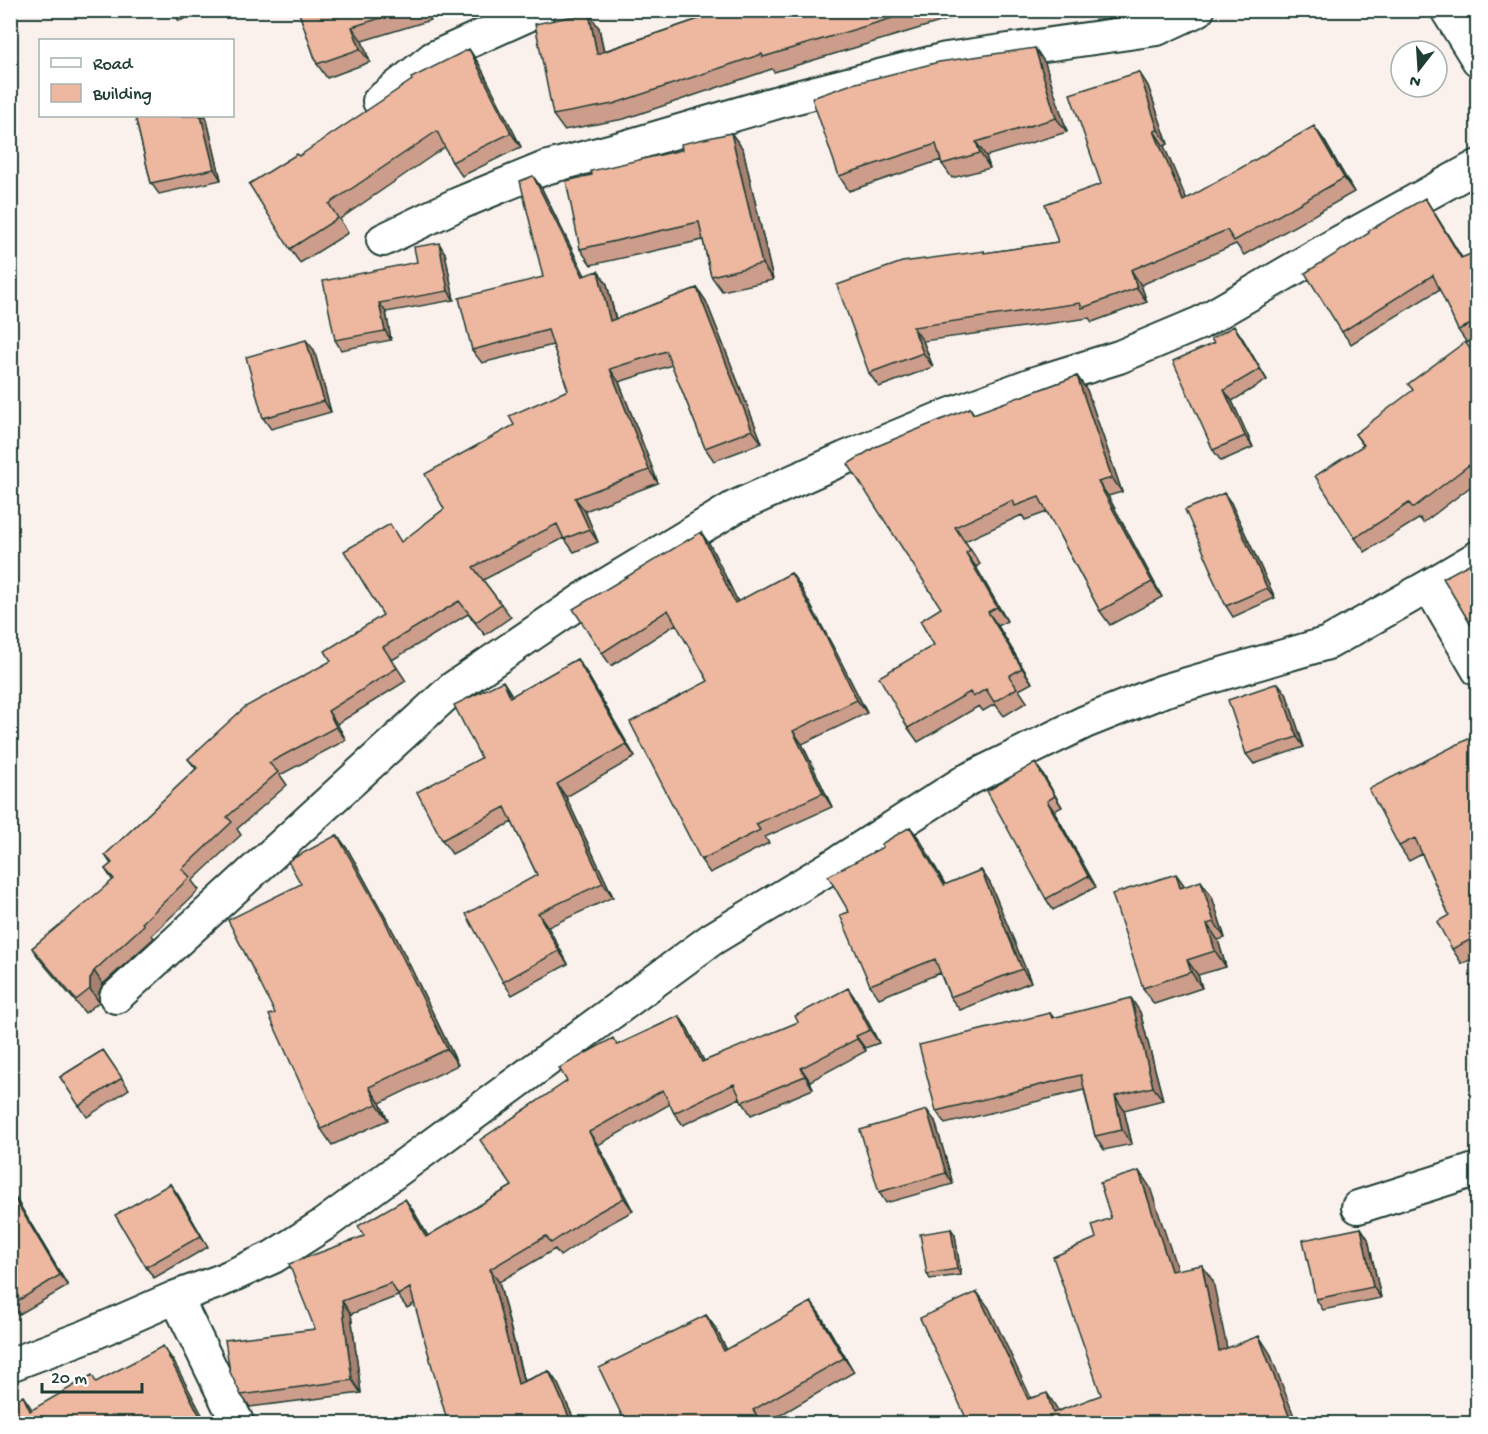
<svg xmlns="http://www.w3.org/2000/svg" width="1488" height="1434" font-family="'Gochi Hand',sans-serif">
<rect width="100%" height="100%" fill="#fbf1ec"/>
<filter id="ink" filterUnits="userSpaceOnUse"><feTurbulence type="fractalNoise" baseFrequency=".0167" numOctaves="2"/><feDisplacementMap in="SourceGraphic" scale="12" xChannelSelector="R" yChannelSelector="G"/><feConvolveMatrix kernelMatrix="1 2 1 2 8 2 1 2 1" color-interpolation-filters="sRGB"/></filter>
<g filter="url(#ink)">
<g fill="none" stroke-linecap="round" stroke-linejoin="round">
<defs>
<path id="minor" d="M1447,10l31,50
M379,101l54,-43 106,-48
M383,240l77,-37 85,-35 76,-20 164,-48 161,-41 211,-30 41,-19
M1429,586l49,84
M116,997l337,-309 141,-96 141,-85 110,-49 96,-40 91,-34 87,-27 81,-34 138,-80 140,-77
M1358,1207l120,-38
M176,1297l62,127
M10,1365l77,-29 89,-39 44,-16 53,-24 50,-32 389,-286 127,-77 128,-82 118,-58 78,-31 165,-48 101,-57 49,-29"/>
</defs>
<use href="#minor" stroke="#1f3d34" stroke-width="36"/>
<use href="#minor" stroke="#fff" stroke-width="32"/>
</g>
<path fill="#cc9d8a" stroke="#1f3d34" stroke-width="1.5" d="M172,10h35l-28,11z
M298,10h145l-13,5 1,5 -69,21 8,21 -43,16 -10,-14z
M725,10h255l-206,62 -2,-3 -148,50 -60,11 -11,-15 46,-87 5,23z
M1035,48l10,15 22,69 -81,24 4,12 -38,10 -10,-14 -1,-4 -92,31 -10,-15z
M479,64l42,83 -59,29 -10,-14 -7,-15 -105,72 8,14 -48,30 -10,-14 9,-93z
M1139,72l9,14 20,58 -4,2 22,53 138,-59 30,52 -110,63 -8,-11 -95,41 6,17 -55,20 -3,-4 -166,23 10,26 -54,20 -10,-14 115,-122 1,2 73,-11 43,-58z
M133,116h73l15,64 -62,14 -8,-11 -15,-63z
M731,133l12,16 30,131 -51,11 -11,-15 -8,-36 -112,25 -11,-16 12,-74 90,-25z
M542,189l43,87 13,-5 9,13 9,35 81,-31 9,13 56,142 -48,18 -9,-13 -33,-83 -53,17 39,101 -73,28 13,31 -24,10 -10,-14 -81,42 28,37 -26,18 -17,-21 -76,46 14,21 -69,43 9,16 -66,35 7,10 -50,44 4,6 -49,46 7,9 -47,45 2,3 -51,46 -4,8v10l-14,11 -44,-52 -9,-13 81,-67 -8,-12 6,-5 -6,-9 91,-86 -8,-10 143,-98 52,-46 19,-73 42,-33 70,-84 54,-35 -15,-45 -71,18 -10,-13 71,-73z
M1433,211l29,47 16,-7v87l-11,5 -9,-13 -18,-41 -89,55 -9,-12z
M445,253l9,47 -68,12 5,28 -50,10 -6,-10 82,-78z
M1241,336l26,44 -35,21 21,46 -32,14 -8,-11 1,-107z
M314,350l17,62 -60,17 -8,-11z
M1478,359v122l-55,42 -3,-5 -55,34 -10,-14 8,-93 -8,-11z
M1077,376l10,14 35,102 -14,4 54,101 -52,28 -10,-14 -53,-99 -22,8 -3,-5 -57,26 15,23 -4,3 31,54 -9,5 34,57 -13,7 8,12 -23,14 -9,-12 -12,7 -4,-5 -61,36 -10,-14 26,-83 7,-37 29,-200 4,6z
M1231,503l44,95 -42,19 -7,-11 -14,-35z
M710,545l28,57 53,-29 9,13 37,68 30,59 -65,31 30,63 -67,30 4,6 -59,30 -9,-13 7,-179 -32,-57 -65,42 -9,-13z
M577,659l9,13 49,85 -69,40 47,100 -65,30 20,37 -56,31 -9,-13 34,-107 -25,-53 -60,32 -10,-14 39,-82 31,-62z
M1286,693l18,54 -50,17 -8,-10z
M1478,734v222l-16,8 -10,-15 -3,-34 -27,-61 -13,7 -10,-15z
M1035,763l27,44 -8,4 42,76 -43,23 -7,-11z
M910,827l10,13 25,45 36,-15 9,13 41,99 -71,28 -10,-13 -10,-24 -61,25 -9,-13 -21,-73 34,-65z
M337,835l11,15 47,85 63,130 -78,38 8,17 -56,25 -11,-16 -46,-116 26,-129z
M1212,897l13,41 -7,2 8,27 -28,8 4,13 -48,16 -11,-16z
M857,1001l22,42 -14,5 1,3 -56,30 3,8 -62,26 -11,-17 -57,27 -9,-12 -4,-9 -72,41 35,66 -31,17 -42,28 -5,-7 -56,33 25,99 25,-10 9,13 18,40 -162,-120 -7,4 -9,-12 -47,18 10,79 -111,14 -9,-12 74,-66 49,-93 41,-37 9,13 14,24 84,-50 55,-105 51,-36 61,-29 9,13 16,32z
M1140,1012l23,88 -39,10 8,34 -28,6 -9,-14 -11,-46 -139,34 -9,-13 114,-98 4,5z
M103,1050l26,39 -42,28 -27,-40z
M935,1121l18,63 -67,19 -7,-11z
M170,1184l8,11 30,52 -54,31 -8,-11z
M10,1189l58,97 -50,29 -7,-10z
M1361,1228l7,11 13,59 -58,12 -7,-11z
M951,1229l4,6 6,40 -31,4 -3,-5z
M811,1302l10,14 33,56 -89,52h-139l80,-109 10,14 11,21z"/>
<path fill="#a68070" stroke="#1f3d34" stroke-width="1.5" d="M425,10h1l4,5 1,5z
M589,13l10,15 8,41 -10,-15z
M352,27l10,14 8,21 -10,-13z
M1035,48l10,15 22,69 -11,-14z
M469,49l10,15 42,83 -10,-14z
M1139,72l9,14 20,58 -10,-14z
M201,116h5l15,64 -7,-11z
M1314,126l10,14 30,52 -10,-14z
M1154,131l10,15 29,69 -10,-14z
M731,133l12,16 30,131 -11,-16z
M976,142l10,14 4,12 -10,-15z
M533,176l9,13 50,101 -9,-14z
M1425,198l8,13 37,60 -9,-13z
M439,243l6,10 9,47 -6,-9z
M1131,270l10,15 6,17 -10,-14z
M598,271l9,13 12,50 -9,-13z
M697,288l9,13 56,142 -10,-13z
M379,303l7,9 5,28 -6,-9z
M1234,326l7,10 26,44 -7,-11z
M913,327l10,14 10,26 -10,-14z
M306,340l8,10 17,62 -7,-11z
M610,369l9,13 39,101 -9,-13z
M1077,376l10,14 35,102 -10,-14z
M1224,390l8,11 21,46 -8,-11z
M1098,482l10,14 54,101 -10,-15z
M1224,493l7,10 44,95 -8,-10z
M575,498l10,13 13,31 -9,-13z
M701,532l9,13 35,71 -10,-13z
M966,553l10,14 31,54 -10,-14z
M791,573l9,13 37,68 30,59 -10,-13z
M988,612l10,14 34,57 -10,-15z
M577,659l9,13 49,85 -9,-13z
M503,681l9,14 8,15 -10,-13z
M1278,683l8,10 18,54 -7,-10z
M328,711l9,13 9,16 -10,-13z
M793,731l9,13 30,63 -9,-14z
M1035,763l8,11 19,33 -7,-11z
M557,784l9,13 47,100 -10,-14z
M1047,801l7,10 42,76 -8,-11z
M910,827l10,13 33,58 -9,-13z
M337,835l11,15 47,85 63,130 -11,-16z
M981,870l9,13 41,99 -9,-13z
M1176,874l11,15 -7,-1z
M1201,881l11,16 13,41 -11,-16z
M538,913l10,14 20,37 -9,-13z
M1207,924l11,16 8,27 -11,-16z
M1187,960l11,15 4,13 -11,-16z
M94,971l9,13 -4,8v10l-9,-13v-10z
M848,988l9,13 22,42 -9,-13z
M1131,998l9,14 23,88 -10,-13z
M679,1016l9,13 23,46 -9,-13z
M856,1036l9,12 1,3 -9,-12z
M801,1068l9,13 3,8 -8,-13z
M369,1087l11,16 8,17 -11,-16z
M1115,1096l9,14 8,34 -10,-14z
M927,1110l8,11 18,63 -7,-11z
M589,1132l9,13 35,66 -9,-13z
M1139,1171l11,16 33,100 -12,-16z
M170,1184l8,11 30,52 -7,-11z
M10,1189l58,97 -8,-11 -50,-84z
M405,1199l9,13 21,37 -9,-12z
M1361,1228l7,11 13,59 -8,-11z
M951,1229l4,6 6,40 -4,-6z
M1202,1265l11,16 18,86 -12,-16z
M490,1269l9,13 28,114 -9,-12z
M977,1292l12,16 50,107 -11,-16z
M342,1301l9,13 10,79 -9,-13z
M811,1302l10,14 33,56 -10,-14z
M706,1315l10,14 18,37 -10,-15z
M1259,1336l11,17 27,71h-5z
M163,1346l11,16 33,62h-3z
M549,1371l9,13 18,40h-4z
M1047,1393l11,17 5,14 -10,-11z
M23,1396l11,16 -4,-1z
M753,1410l10,14h-3z"/>
<path fill="#edb7a0" stroke="#1f3d34" stroke-width="1.5" d="M298,10h108l-54,17 8,22 -43,15z
M725,10h194l-156,47 -1,-3 -149,50 -60,11 -18,-91 54,-11 8,41z
M1035,48l21,70 -80,24 4,11 -38,11 -6,-20 -97,32 -27,-78 40,-14 87,-22z
M469,49l42,84 -59,29 -15,-31 -108,73 9,14 -48,31 -41,-65 48,-30 2,2 113,-76 -1,-2z
M1139,72l19,58 -4,1 29,70 131,-75 30,52 -110,63 -7,-11 -96,40 6,18 -55,20 -2,-5 -167,24 10,26 -54,20 -32,-88 65,-23 82,-11v2l74,-11 -13,-38 56,-20 -31,-90z
M135,116h66l13,53 -63,14z
M731,133l31,131 -51,12 -12,-54 -119,27 -14,-68 26,-6 -1,-4 91,-21 -1,-6z
M533,176l50,100 15,-5 12,50 87,-33 55,142 -47,18 -39,-97 -56,18 39,101 -74,28 14,31 -25,10 -7,-15 -84,43 28,37 -25,18 -17,-21 -76,46 14,21 -69,43 8,16 -67,36 9,9 -51,45 5,5 -50,47 8,8 -48,46 2,2 -50,46 -4,8v10l-14,11 -44,-52 82,-69 -9,-10 7,-6 -7,-8 92,-87 -9,-9 57,-52 86,-46 -6,-10 58,-36 -39,-64 46,-27 11,18 43,-33 -19,-35 89,-49 -5,-9 59,-26 -20,-60 -76,20 -13,-52 84,-21 -23,-96z
M1425,198l36,60 17,-7v70l-20,9 -25,-55 -91,57 -37,-59 64,-40 -1,-2z
M439,243l9,48 -69,12 6,28 -50,9 -12,-59 94,-19 -3,-15z
M1234,326l26,43 -36,21 21,46 -32,14 -40,-89 41,-18 -3,-4z
M306,340l18,61 -61,17 -17,-61z
M1465,342l13,17v118l-9,-12 -56,43 -4,-5 -54,35 -40,-62 49,-31 -9,-11 58,-44 -5,-6z
M1077,376l35,102 -14,4 54,100 -52,29 -61,-114 -24,9 -2,-6 -58,27 15,23 -4,3 31,54 -9,5 34,56 -13,8 8,12 -23,14 -8,-13 -13,8 -3,-5 -62,36 -29,-51 55,-32 -14,-24 21,-13 -93,-144 27,-17 63,-26 32,-13 3,6z
M1224,493l43,95 -41,18 -16,-34 2,-1 -27,-61z
M701,532l34,71 56,-30 37,67 29,60 -64,31 30,62 -67,31 4,6 -59,30 -71,-138 78,-41 -40,-71 -66,43 -29,-44z
M1478,559v78l-35,-59z
M577,659l49,85 -69,40 46,99 -65,30 21,38 -56,31 -37,-68 71,-39 -32,-68 -63,33 -25,-48 64,-34 -27,-53 49,-24 7,16z
M1278,683l19,54 -51,17 -18,-54z
M1478,734v202l-26,13 -15,-27 12,-7 -34,-77 -16,8 -30,-57z
M1035,763l20,33 -8,5 41,75 -42,23 -59,-108z
M910,827l34,58 37,-15 41,99 -72,28 -15,-38 -65,26 -30,-70 9,-3 -21,-36 55,-29 -2,-3z
M337,835l47,84 63,130 -78,38 8,17 -56,25 -52,-114 6,-2 -47,-93 73,-36 -13,-23z
M1176,874l4,14 21,-7 13,41 -7,2 8,27 -28,9 4,12 -48,16 -31,-94z
M848,988l22,42 -14,6 1,3 -56,29 4,8 -63,26 -8,-18 -60,29 -11,-23 -74,42 35,66 -31,17 -42,28 -5,-7 -56,33 28,115 31,-13 23,53h-124l-38,-136 -12,7 -7,-12 -49,18 10,79 -111,15 -11,-23 -5,-32 90,-11 -26,-65 75,-28 -6,-10 47,-27 21,38 86,-51 -32,-46 87,-59 -8,-13 54,-30 4,7 62,-29 23,46 96,-40 -3,-6z
M1131,998l22,89 -38,9 7,34 -27,6 -14,-61 -145,36 -17,-66 131,-32 2,5z
M103,1050l19,28 -43,28 -19,-29z
M927,1110l19,63 -67,19 -19,-62z
M1139,1171l32,100 31,-6 17,86 40,-15 33,88h-342l16,-6 -46,-100 57,-26 51,107 19,-6 6,20 48,-18 -48,-138 43,-19 -4,-13 19,-7 -11,-35z
M170,1184l31,52 -55,31 -31,-52z
M10,1191l50,84 -49,30h-1z
M1361,1228l12,59 -57,12 -13,-59z
M951,1229l6,40 -30,5 -7,-40z
M811,1302l33,56 -91,52 7,14h-134l-27,-56 107,-53 18,36z
M163,1346l41,78h-194v-22l13,-6 7,15 62,-36 4,7z"/>
</g>
<rect width="1488" height="1434" fill="none" stroke="#fff" stroke-width="36"/>
<rect x="18" y="18" width="1452" height="1398" fill="none" stroke="#1f3d34" stroke-width="2" filter="url(#ink)"/>
<rect x="39" y="39" width="195" height="78" fill="#ffffff" stroke="#a5b1ae" stroke-width="1.5"/>
<rect x="51" y="58" width="30" height="9" fill="#ffffff" stroke="#a5b1ae" stroke-width="1.5"/>
<text x="93" y="69" font-size="18" fill="#1f3d34">Road</text>
<rect x="51" y="84" width="30" height="18" fill="#edb7a0" stroke="#a5b1ae" stroke-width="1.5"/>
<text x="93" y="99" font-size="18" fill="#1f3d34">Building</text>
<g transform="translate(1419 69) rotate(197)"><circle r="28" fill="#ffffff" stroke="#a5b1ae" stroke-width="1.5"/>
<path d="M0-4.5L10 22L0 15L-10 22Z" fill="#1f3d34"/>
<text y="-9" font-size="16" font-weight="bold" text-anchor="middle" fill="#1f3d34">N</text>
</g>
<path d="M42 1383v9h100v-9" fill="none" stroke="#1f3d34" stroke-width="3"/>
<text x="51" y="1383" font-size="18" fill="#1f3d34" stroke="#ffffff" stroke-width="4.5" paint-order="stroke">20 m</text>
</svg>
